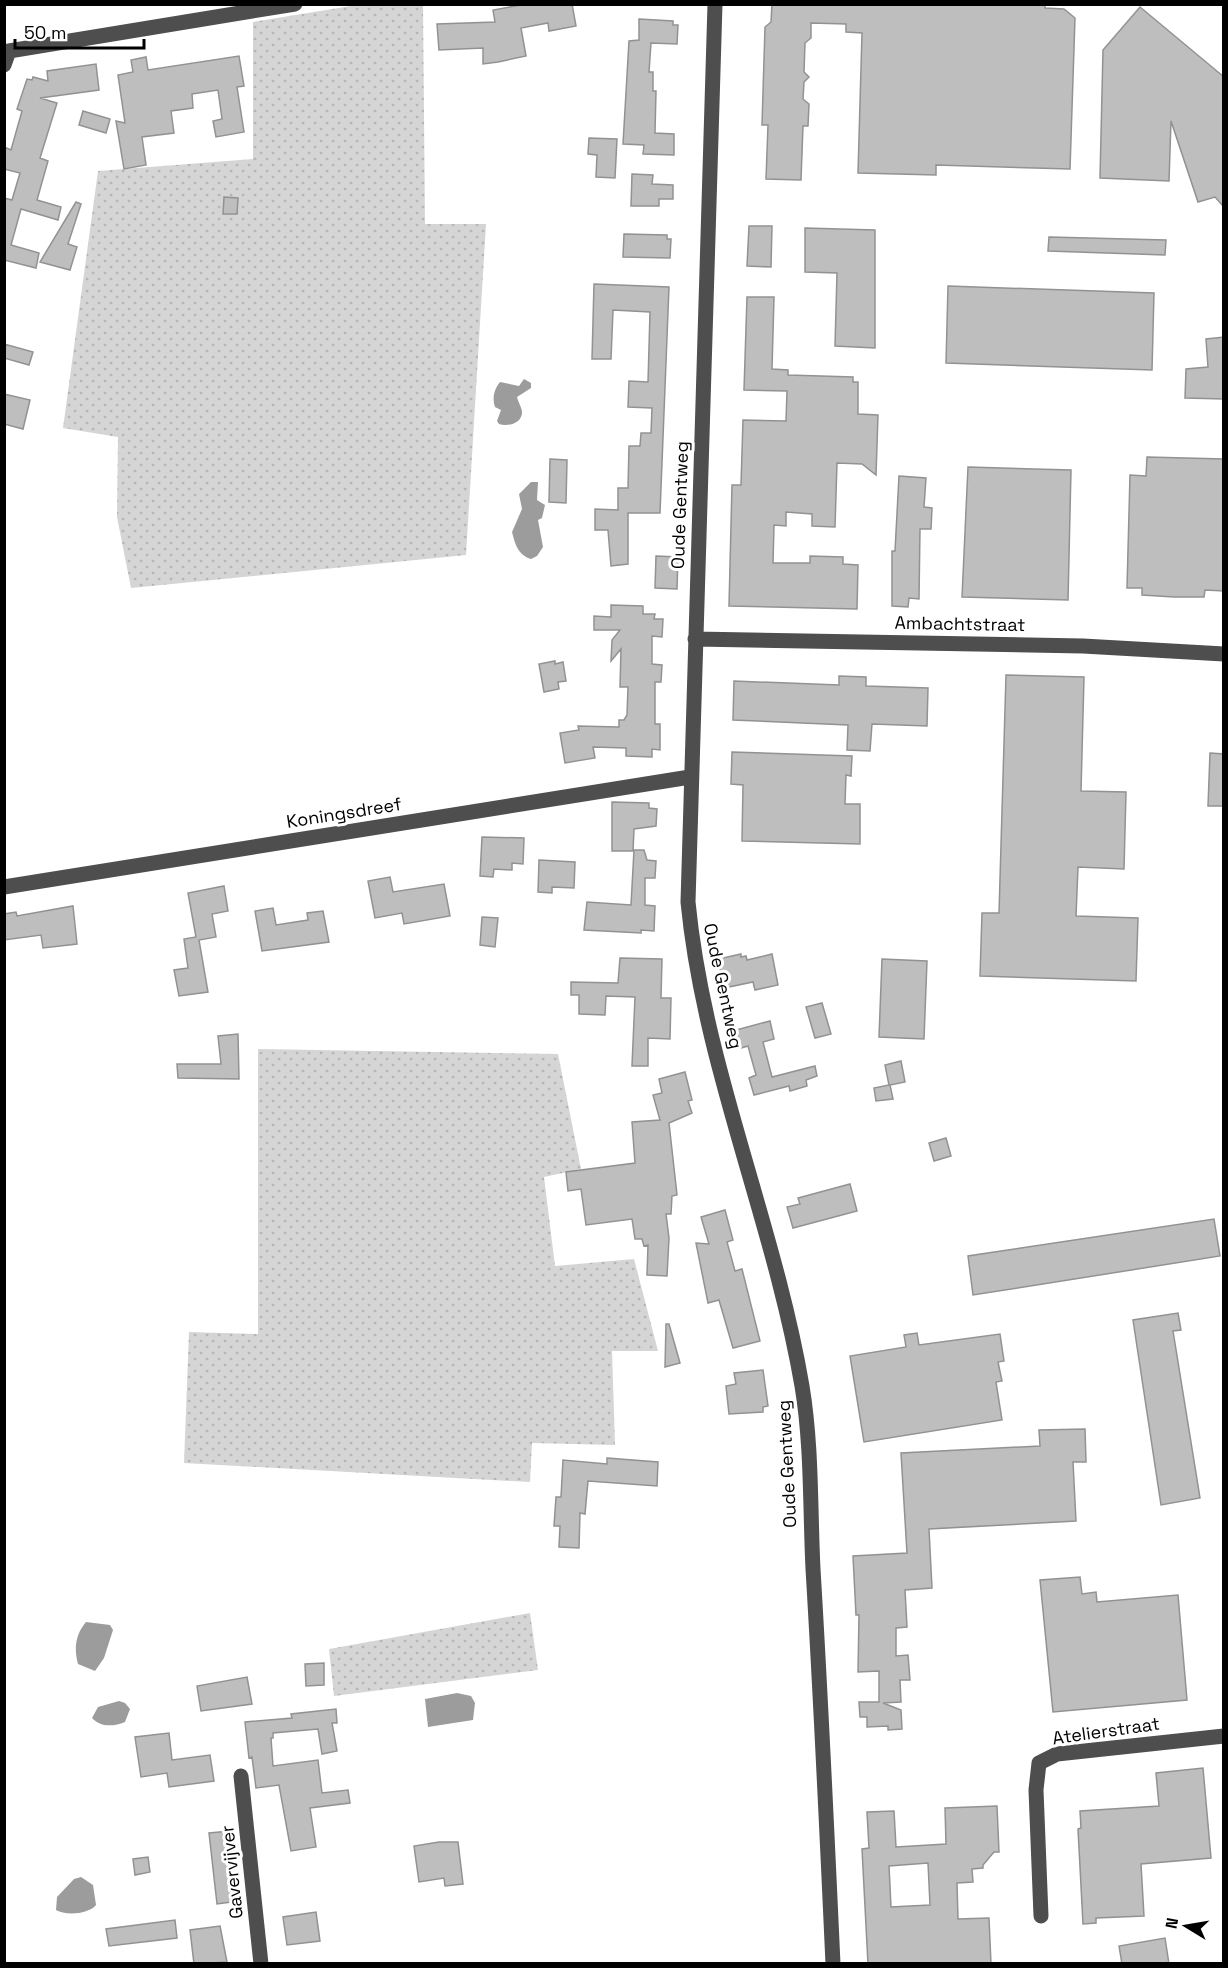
<svg xmlns="http://www.w3.org/2000/svg" width="1228" height="1968" font-family="'Space Grotesk',sans-serif">
<defs>
<pattern id="grass-dots" width="8" height="8" patternUnits="userSpaceOnUse" patternTransform="scale(1.5)"><rect width="8" height="8" fill="#d5d5d5"/><path d="M2 2h.1M6 6h.1" fill="none" stroke="#b5b5b5" stroke-width="1.8" stroke-linecap="round"/></pattern>
</defs>
<rect width="100%" height="100%" fill="#fff"/>
<path fill="url(#grass-dots)" d="M357,5h66l2,219h61l-20,331 -335,33 -14,-71 1,-80 -55,-9 35,-257 155,-12v-137z
M258,1049l300,5 23,115 -37,8 11,89 79,-7 24,92h-46l3,94 -83,-2 -2,39 -346,-19 5,-131 69,2z
M530,1613l8,57 -204,26 -5,-47z"/>
<path fill="#9c9c9c" d="M524,379l7,4v5l-14,9c1,5 4,9 5,14 1,12 -14,16 -23,13l-2,-3 4,-11 -6,-3c-3,-8 -1,-18 5,-25l19,4z
M531,482h7l-1,18 8,5 -3,13 -4,2 5,27 -6,9 -6,3c-13,-4 -16,-15 -19,-27l10,-23 -3,-15z
M86,1622l24,3 3,5 -9,28 -9,13 -17,-7c-4,-15 -3,-29 8,-42z
M457,1693l14,3 4,7 -2,17 -45,7 -3,-28z
M119,1701l6,2 5,6 -5,13c-12,5 -25,5 -33,-4l6,-11z
M81,1877l12,8 3,20c-7,9 -30,11 -40,5l1,-13 17,-18z"/>
<path fill="#bebebe" stroke="#929292" stroke-width="1.5" fill-rule="evenodd" d="M527,4h45l4,22 -27,5 -1,-8 -27,5 5,28 -28,6 -15,2v-16l-44,2 -2,-26 58,-2 -2,-12z
M772,4h273v4l19,1 11,9 -5,151 -134,-4v10l-78,-2 4,-140 -16,-1v-8l-35,-1v15l-6,5 -1,29 5,5 -5,5 -1,17 6,5 -1,22h-5l-2,54 -35,-1 2,-54h-6l3,-98 6,-5z
M1140,7l84,70v130l-9,-10 -17,5 -27,-81 -2,60 -69,-3 3,-128z
M639,19l34,2v4h5l-1,19 -26,-1 -2,29h4v19h3l-1,42 19,1v21l-31,-1 1,-9 -21,-1 6,-103 10,-1z
M239,56l5,30 -7,1 7,45 -28,5 -3,-16 9,-2 -4,-29 -26,4 1,14 -22,3 3,22 -32,4 4,28 -22,4 -8,-48 9,2 -7,-48 15,-3 -2,-12 15,-3 2,13z
M96,64l3,26 -59,8 17,5 -17,55 8,3 -11,39 24,7 -3,13 -37,-11 -10,36 28,8 -3,15 -32,-8v-62l8,2 8,-27 -16,-4v-22l7,3 11,-39 -5,-2 10,-30 5,1 1,-3 15,4 -1,-10z
M83,111l27,8 -4,14 -27,-8z
M589,138l28,1 -2,39 -19,-1 1,-22 -9,-1z
M632,174l21,1 -1,9 21,1v14h-14v7h-28z
M224,197l14,1 -1,16h-14z
M76,202l5,2 -13,40 9,3 -7,23 -30,-8z
M749,226h23l-1,41 -24,-1z
M805,228l70,2v118l-40,-2 2,-73 -32,-1z
M624,234l43,1v4h4l-1,19 -47,-1z
M1049,237l117,3 -1,15 -117,-4z
M594,284l75,3 -9,226h-32v51l-17,2 -3,-36h-13v-21l23,1v-22h10l1,-42h11l1,-13h10l1,-25 -24,-1 1,-26 19,1 2,-70 -37,-2 -2,49h-19z
M948,286l206,7 -2,77 -206,-7z
M747,297h27l-2,72 16,1v5l65,2v5h5v32l20,1 -2,60 -14,-11 -25,-1 -2,64 -23,-1v-12l-26,-2v14l-12,-1 -1,38h37v-7l33,1v7l15,1 -1,44 -128,-3 3,-121h9l2,-65 43,1 1,-30 -43,-1z
M1224,337v62l-39,-1 1,-29 22,-2 -2,-28z
M4,344l29,8 -4,13 -25,-7z
M4,394l26,6 -7,29 -19,-5z
M1147,457l77,2v132l-19,-1 -1,7h-30l-32,-2v-7h-15l3,-113 16,1z
M550,459l17,1 -1,43 -17,-1z
M968,467l103,3 -3,130 -106,-3z
M899,476l27,2 -2,29 8,1 -1,21h-11l-1,70 -10,-1 -1,9 -16,-1v-55h3z
M656,556l22,1 -1,32 -22,-1z
M611,605l32,1v8h12l-1,5h9l-1,18 -10,-1v28l10,1 -1,17h-6v42h5v26l-8,-1v8l-26,-1v-8l-33,-1 2,11 -30,5 -5,-30 19,-3 -1,-4 41,1v-7h5l3,-5 1,-28h-8l1,-38 -10,12 1,-21 8,-10h-26v-14l17,1z
M555,661v3l8,-2 3,19 -8,1 1,7 -15,3 -5,-28z
M1006,675l78,2 -3,114 45,1 -2,77 -46,-2 -2,49 62,2 -2,63 -156,-5 2,-63h17z
M839,676l27,1v9l62,2 -1,38 -55,-2 -2,27 -23,-1 1,-25 -115,-5 1,-39 105,4z
M732,752l120,4 -1,20 -5,-1 -1,29h15v40l-118,-3 1,-56 -12,-1z
M1210,753l14,1v52h-16z
M612,802l37,1v5l8,1 -1,17 -22,3 -1,22h-21z
M482,837l42,1 -1,26 -11,-1v7l-18,-1 -1,8 -13,-1z
M634,850h10l3,10 9,1 -1,17h-10v27l10,1 -1,25 -13,-1v3l-57,-3 3,-28 44,3z
M539,860l36,2 -1,26 -22,-1v6l-14,-1z
M390,877l3,15 51,-8 6,32 -46,8 -2,-11 -27,5 -7,-37z
M224,886l4,25 -16,3 4,23 -17,3 9,52 -29,4 -5,-26 14,-2 -4,-29 12,-2 -8,-44z
M73,906l4,38 -34,4 -2,-13 -37,5v-26l12,-2 1,4z
M273,908l3,17 32,-5 -1,-7 16,-2 6,31 -67,9 -7,-40z
M482,917l16,1 -3,29 -15,-2z
M741,954v3l5,-1 1,4 25,-6 6,31 -23,5 -2,-8 -29,6 -6,-29z
M620,958l42,1 -1,39h10l-1,41 -22,-1v28h-16l3,-69 -29,-1 -1,19 -26,-1v-19h-8v-13l47,1z
M882,959l45,2 -3,78 -45,-2z
M822,1003l9,31 -16,4 -9,-31z
M770,1021l4,18 -11,3 9,35 43,-11 2,10 -11,4 1,6 -17,5 -1,-5 -35,9 -5,-17 7,-3 -8,-29 -7,2 -5,-18z
M238,1034l1,45 -61,-1 -1,-14h44l-3,-28z
M901,1061l4,21 -15,3 3,14 -17,2 -2,-13 15,-3 -4,-20z
M685,1072l7,28 -4,1 4,12 -23,10 8,72 -5,1 -1,18h-5l3,24 -2,38 -20,-1 1,-30 -4,1 -2,-7h-7l-3,-20 -46,6 -5,-36 -13,2 -2,-19 69,-9 -3,-41 28,-2 -7,-25 9,-2 -3,-14z
M946,1138l5,18 -17,5 -5,-18z
M850,1184l7,27 -64,17 -6,-21 13,-3 -2,-6z
M725,1210l8,30 -6,2 8,29 7,-2 18,72 -27,7 -14,-48 -11,3 -12,-60 13,1 -8,-27z
M1214,1219l6,37 -247,39 -5,-39z
M1178,1313l3,17 -8,1 27,167 -39,7 -28,-185z
M666,1324h3l11,39 -15,4z
M917,1333l2,12 81,-11 4,27 -6,1 4,19 -6,1 6,38 -138,22 -14,-86 56,-9 -2,-12z
M763,1370l5,36 -5,1v5l-34,2 -3,-28 10,-2 -2,-11z
M1085,1429l1,33h-13l3,59 -147,8 3,59 -27,2 2,37 -11,1v28l12,-1 2,25h-10l1,22 -18,1 18,7 1,19 -14,1v-4l-21,1v-10h-7l-1,-15h20v-31l-21,1 1,-57h-3l-3,-59 54,-3 -6,-100 139,-7 -1,-16z
M607,1458l51,4 -1,24 -69,-5 -3,33 -5,-1 -1,35 -20,-1 1,-21h-6l2,-29h5l2,-37 44,4z
M1080,1577l2,17 14,-2 1,10 81,-7 9,105 -134,12 -13,-132z
M324,1663v22l-18,1 -1,-22z
M247,1677l5,27 -51,7 -4,-25z
M336,1709l1,14h-5l5,28 -15,3 -4,-25 -45,4v5h-2l2,28 45,-6 4,33 26,-3 2,13 -40,5 6,39 -25,4 -12,-66 -23,3 -4,-31 -3,1 -4,-36 47,-4 -1,-4z
M169,1733l3,27 38,-5 4,26 -45,6 -2,-14 -26,4 -6,-40z
M1203,1768l8,90 -70,6 3,52 -48,2v5l-13,1 -5,-95 3,-1 -1,-17 79,-5 -3,-33z
M997,1806l2,46h-5l-11,13v3l-11,1 1,13 -16,1 1,36 31,-1 2,46h-123l-6,-115 7,-1 -2,-36 27,-1 2,36 50,-3 -1,-36zM928,1863l2,42 -39,2 -2,-41z
M230,1831l6,57 -6,1 1,13 -14,2 -8,-71z
M439,1842h19l5,42 -18,2 -1,-8 -25,4 -5,-36z
M148,1857l2,15 -15,3 -2,-16z
M316,1912l4,29 -33,4 -4,-28z
M175,1920l2,18 -68,8 -3,-17z
M220,1926l7,36 -33,2 -4,-34z
M1165,1938l4,26h-47l-3,-18z"/>
<g fill="none" stroke-linecap="round" stroke-linejoin="round">
<path stroke="#4e4e4e" stroke-width="15" d="M715,4l-27,898c16,165 86,320 114,484 10,60 8,123 11,183 8,132 14,263 20,395
M4,65l5,-14 286,-47
M695,639l388,7 141,8
M4,887l686,-110
M241,1776l20,188
M1041,1916l-5,-126 3,-27 18,-9 167,-18"/>
</g>
<g text-anchor="middle" stroke-width="6" stroke-linejoin="round" paint-order="stroke">
<g font-size="18" fill="#000" stroke="#fff">
<text transform="translate(680 505) rotate(-88)" y="6">Oude Gentweg</text>
<text transform="translate(960 624) rotate(1)" y="6">Ambachtstraat</text>
<text transform="translate(344 813) rotate(-9)" y="6">Koningsdreef</text>
<text transform="translate(723 986) rotate(78)" y="6">Oude Gentweg</text>
<text transform="translate(787 1464) rotate(-93)" y="6">Oude Gentweg</text>
<text transform="translate(1106 1731) rotate(-8)" y="6">Atelierstraat</text>
<text transform="translate(232 1872) rotate(-96)" y="6">Gavervijver</text>
</g>
</g>
<rect width="1228" height="1968" fill="none" stroke="#000000" stroke-width="12"/>
<g transform="translate(1186 1926) rotate(281)" stroke="#ffffff" stroke-width="4.5" paint-order="stroke">
<path d="M0-4.5L10 22L0 15L-10 22Z" fill="#000000"/>
<text y="-9" font-size="16" font-weight="bold" text-anchor="middle" fill="#000000">N</text>
</g>
<path d="M15 39v9h129v-9" fill="none" stroke="#000000" stroke-width="3"/>
<text x="24" y="39" font-size="18" fill="#000000" stroke="#ffffff" stroke-width="4.5" paint-order="stroke">50 m</text>
</svg>
